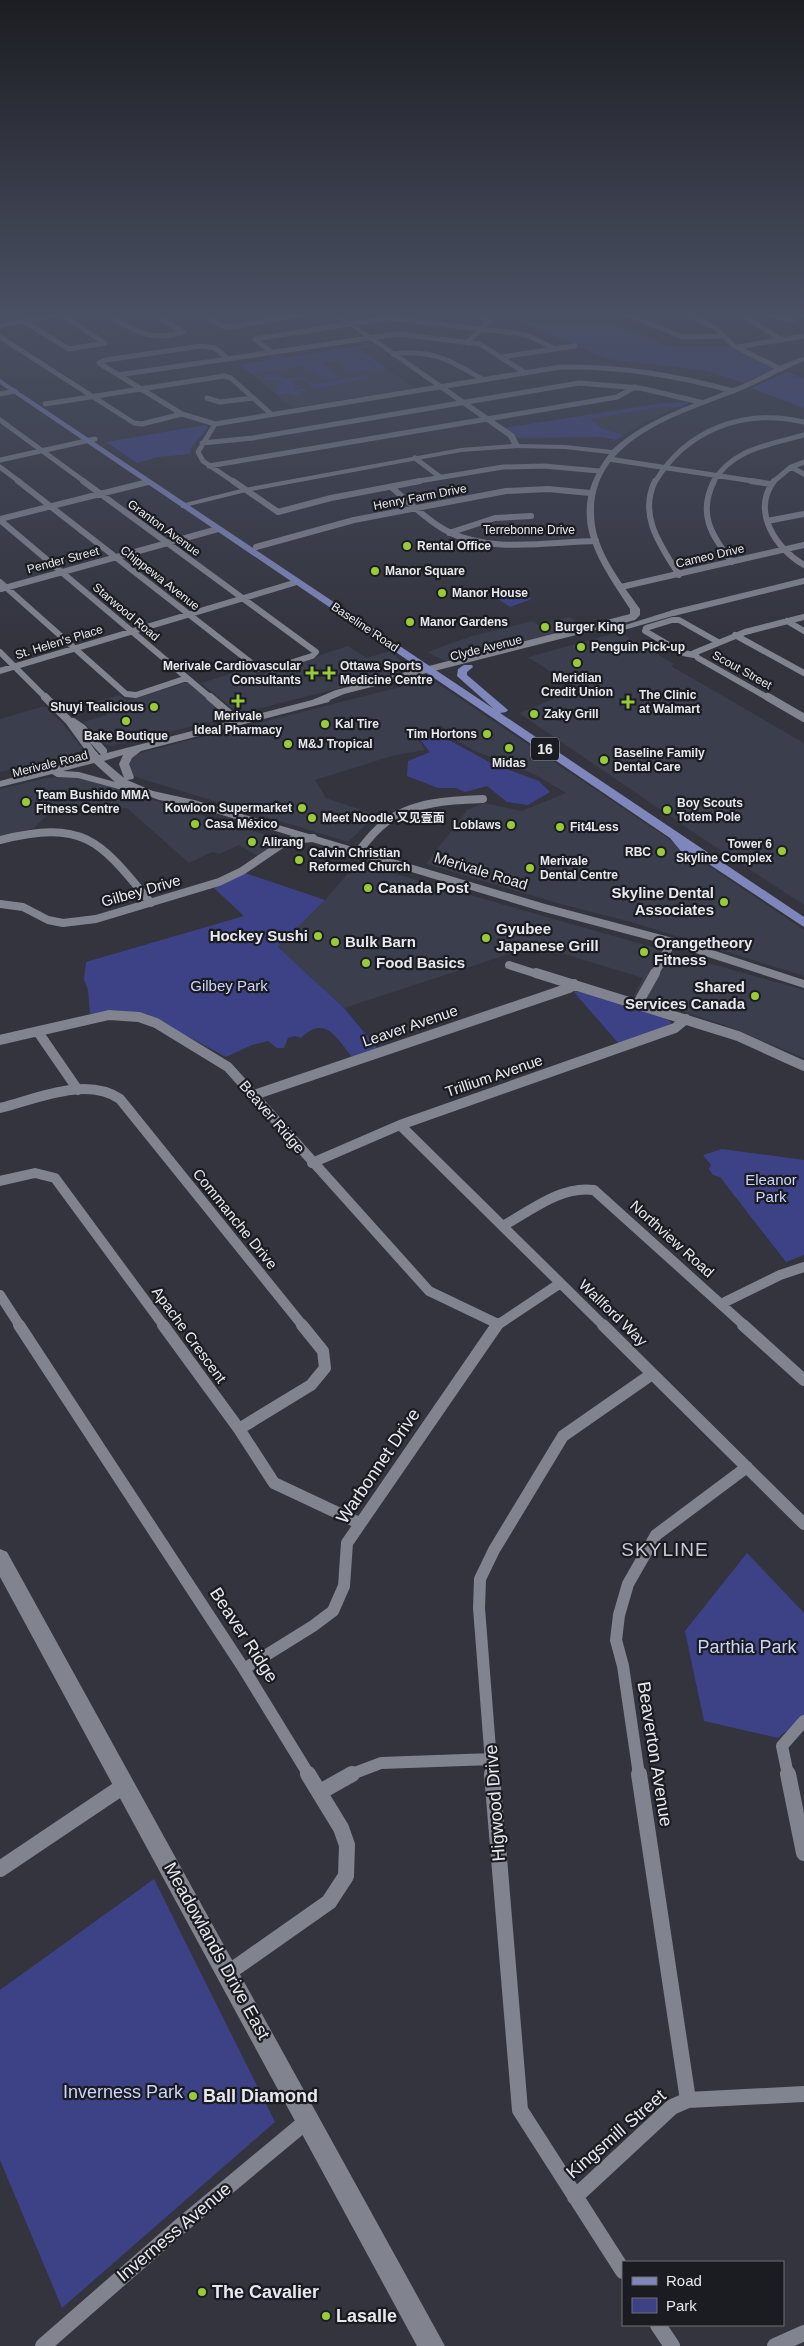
<svg xmlns="http://www.w3.org/2000/svg" width="804" height="2346" font-family="Helvetica,'Noto Sans SC',sans-serif">
<rect width="100%" height="100%" fill="#33343e"/>
<path fill="#3b3e4c" d="M369,356l45,32 -122,20 -40,-34z
M690,402l-45,20 -21,13 -23,-7 -18,-13 77,-12z
M570,617l13,11 -138,33 -18,-9 45,-16 61,-15 5,4z
M619,632l55,32 -3,2 133,77v162l-105,-69 -180,-123 59,-24 -49,-31h-4z
M348,646l18,12 24,-7 16,15 1,3 -4,3 -162,41 -4,-1 -36,-29 47,-15 11,7z
M190,681l34,33 -2,5 -111,27 -7,-2 -21,-22 24,-7 -13,-13 26,-7 7,6z
M431,681l6,2 367,247v46l-173,-54 -74,-19 -131,-39 41,-54 18,-7 37,8 44,-18 -30,-18 -63,-25 -21,-13 -11,-12 -27,9 11,16 -33,6 -77,24 11,18 50,17 -28,27 -206,-63 -8,-3 -5,-7v-7l6,-7 12,-4 273,-69z
M41,707h5l17,17 19,24 -3,5 -79,19v-53z
M62,777h16l26,8 175,54 -21,17 -19,-11 -20,9 -7,-2 -23,11 -62,-55 -69,-4 -24,24 -34,9v-48l46,-11z
M357,863l447,127v68l-79,-33 -91,-29 9,-18 -95,-29 -33,3 -171,56 -66,-61 47,-47z"/>
<path fill="#3d4286" d="M499,312h87l79,33 10,2h55l44,21 -30,15 -36,-12 -101,-12z
M372,344l1,1 -15,3 28,20 -8,1 -9,-6 2,-2 -8,-4 -3,1 15,10 -24,4 -15,-11 -13,2 18,14 -18,3 -18,-14 -53,8 -12,-9 33,-6 -9,-7 10,-1 10,7z
M787,372l17,7v29l-53,-20z
M267,374l11,1 8,4 18,-3 9,8 52,-9 3,3 -52,11 -13,-10 -12,2 7,6 -5,1 2,2 10,-2 2,2 -10,2 3,3 -6,1 -4,-3 -11,2 -4,-4 6,-1 -6,-1 5,-3 -10,-3h12l-4,-3 -14,1z
M689,402l-7,5 -29,1 -63,11 11,9 23,7 -7,5 -16,-3 -86,1 -12,-10 157,-24z
M206,425l2,2 -17,21 -1,6 -32,3 -21,6 -31,-21z
M517,590l15,9 -22,8 -15,-10z
M441,731l6,8 44,24 48,18 11,11 -22,13 -21,-3 -20,-16 -22,6 -9,-4h-18l-31,-12 1,-15 22,-9 -13,-16z
M245,873l80,27 -47,47 66,61 33,40 -25,9c-15,-19 -27,-43 -51,-19l-6,-2 -7,2 -4,10h-7l-9,-7 -16,4 -26,12 -79,-43 -34,-4 -23,4 -2,-24 -4,-10 2,-18 158,-46 -30,-28z
M573,991l21,3 74,24 3,5 -4,5 -47,17z
M722,1149l82,11v95l-18,7 -66,-85 -7,-2 -4,-6 2,-4 -8,-10z
M747,1553l57,60v103l-26,22 -74,-17 -19,-90z
M154,1879l121,243 -213,186 -62,-148v-170z"/>
<g fill="none" stroke-linecap="round" stroke-linejoin="round">
<path stroke="#81848f" stroke-width="5" d="M103,312c28,17 46,31 80,20l-33,-20
M198,312l25,14 8,1 85,-15
M249,312l24,3 6,4
M621,312l62,25 41,-1
M684,312l33,17 17,17 47,23
M751,312l-4,6 35,22
M758,312l35,8
M23,321l46,28 36,-6 -45,-29
M0,337l134,86 8,1 40,-10
M467,343l22,-22 -16,-9
M737,347l67,-11
M270,351l-15,-12 133,-21 127,15 14,3 26,13
M393,354c38,-5 57,6 89,25
M502,357l73,-11
M227,358l-12,-10 -14,-2 -95,14 -7,3 83,51 33,10 346,-57c59,-1 115,8 172,24
M118,375l279,-41 83,10 44,28
M0,394l15,-3
M207,398l13,4 33,-4
M45,404l179,-28 7,2 40,36
M0,420l85,62
M215,424l-17,28 5,9 31,21
M202,443l51,-5 326,-55 61,5 60,14
M415,458l25,19
M609,459l150,23
M0,460l95,-21
M209,466l408,-69 18,-10
M0,467l20,15
M791,467l13,7
M413,482l90,-15 41,-1 55,5
M655,482c32,-53 89,-74 149,-60
M713,482c20,-34 57,-37 91,-47
M773,482l18,-15 13,-5"/>
<path stroke="#81848f" stroke-width="6" d="M18,481l241,188h12l41,-13 4,-4 -233,-171
M233,481l45,31 53,-14 89,-17
M655,481c-17,35 6,65 24,94
M714,481c-17,34 -2,54 18,81
M751,481l19,3
M774,481c-23,30 2,68 30,84
M391,487c17,14 34,32 54,43 44,24 103,12 151,11
M0,519l148,-37
M0,520l212,179
M767,521l37,-7
M449,533l46,-15 36,-2
M256,547l98,-27 152,-29 42,-2 42,4
M0,582l126,112 10,1 51,-17
M621,587l183,-42
M1,589l217,-60
M673,613l131,-32
M787,621l17,10
M735,635l69,38
M0,652l47,47
M694,655l-11,-2 -38,-22 1,-3 26,-8h7l39,22
M0,671l297,-89
M770,699l-72,-41 -4,-5 51,-21 59,-15"/>
<path stroke="#81848f" stroke-width="8" d="M45,697l24,24 24,33
M210,697l28,24
M768,697l36,21
M73,722l9,6 21,23
M0,840c85,-21 100,1 151,63
M358,852c8,-10 16,-21 27,-29 26,-21 66,-23 98,-24
M0,904l23,3 25,13 15,3 33,-4 123,-37 23,-11 40,-27 10,-4 21,-2
M509,965l31,10
M654,975l18,-33"/>
<path stroke="#81848f" stroke-width="10" d="M536,973l202,63 66,30
M638,1003l17,-30
M38,1032l40,58
M0,1040l109,-25 30,2 17,6 72,44 201,224 69,33
M254,1095l315,-107 5,-4
M0,1108c36,-9 86,-32 120,-9l183,227
M400,1125l204,201
M312,1163l88,-38 275,-97 11,-9
M0,1181l35,-8 20,5 109,148
M503,1226c27,-15 59,-41 91,-36l151,136
M0,1295l20,31
M721,1304l59,-29 24,-8
M496,1326l63,-42"/>
<path stroke="#81848f" stroke-width="12" d="M19,1325l225,344 65,106
M163,1325l76,104 35,54 85,40
M603,1325l201,199
M743,1325l61,55
M239,1429l72,-44 14,-17 -2,-17 -21,-26
M244,1669l69,-43 20,-15 11,-25 3,-43 150,-218
M349,1775l32,-12 111,-4
M492,1775l-13,-167 1,-29 14,-29 69,-114 89,-62
M639,1775l-16,-109 -7,-26 3,-25 9,-31 28,-49 91,-68
M788,1775l-6,-29 22,-25"/>
<path stroke="#81848f" stroke-width="16" d="M492,1774l28,336 103,161
M639,1774l49,326
M788,1774l16,79
M320,1792l32,-18
M0,1869l125,-84
M228,1973l101,-71 17,-26 1,-31 -6,-17 -33,-54
M575,2197l97,-90 16,-7 116,-6
M658,2325l14,21
M43,2346l134,-117 131,-109
M775,2346l29,-13"/>
<path fill="#81848f" fill-rule="evenodd" d="M64,312h13l-77,16v-4z
M318,312h9l20,7 167,115 5,10 46,1 47,5c37,-34 84,-46 129,-65 21,-9 41,-22 63,-28v4c-21,8 -41,20 -62,29 -62,25 -159,49 -147,136 5,30 28,59 45,83v6l-5,5 -291,74 -14,6 -1,2 -188,49 -9,7 -3,6 5,13 -1,2 -6,1 26,11 41,9 351,104 143,38 116,38v8l-124,-40 -143,-38 -348,-105 -30,-5 -32,-12 -5,2 -44,-12 -21,-1 -5,-3 -52,13v-6l90,-24 -2,-3 1,-2h8l2,3 213,-55 24,-10 294,-76v-5c-35,-53 -66,-96 -21,-155l-44,-5 -48,-1 -56,4 -215,40 -65,16v-4l64,-16 216,-40 51,-4 -4,-7 -165,-116zM123,755l-4,9 5,14 -20,-17zM94,763l21,19 -36,-10 -16,-1z
M673,610l5,3 -2,2 -52,15 -5,-3z
M0,1549l7,3 438,794h-28l-417,-769z"/>
<path fill="#7f86bc" fill-rule="evenodd" d="M0,379l494,330 -37,-33 1,-7 6,-4h8l1,2 -6,5v3l41,35 -2,2 -6,1 304,204v10l-112,-74 -4,11h-10l-1,-3 3,-11 -10,-12 -670,-454z"/>
<path fill="#7e88da" fill-rule="evenodd" d="M781,312l23,1v4z"/>
</g>
<linearGradient id="sky" x2="0" y2="1"><stop stop-color="#1c1d22"/><stop offset="0.49" stop-color="#4a5063"/><stop offset="1" stop-color="#4a5063" stop-opacity="0"/></linearGradient>
<rect width="804" height="640" fill="url(#sky)"/>
<g fill="#98cb37" stroke="#1b1c21" stroke-width="2">
<circle cx="407" cy="546" r="5"/>
<circle cx="375" cy="571" r="5"/>
<circle cx="442" cy="593" r="5"/>
<circle cx="410" cy="622" r="5"/>
<circle cx="545" cy="627" r="5"/>
<circle cx="581" cy="647" r="5"/>
<circle cx="577" cy="663" r="5"/>
<path d="M309.5 665.5h5v5h5v5h-5v5h-5v-5h-5v-5h5z"/>
<path d="M326.5 665.5h5v5h5v5h-5v5h-5v-5h-5v-5h5z"/>
<path d="M235.5 693.5h5v5h5v5h-5v5h-5v-5h-5v-5h5z"/>
<path d="M625.5 694.5h5v5h5v5h-5v5h-5v-5h-5v-5h5z"/>
<circle cx="154" cy="707" r="5"/>
<circle cx="534" cy="714" r="5"/>
<circle cx="126" cy="721" r="5"/>
<circle cx="325" cy="724" r="5"/>
<circle cx="487" cy="734" r="5"/>
<circle cx="288" cy="744" r="5"/>
<circle cx="509" cy="748" r="5"/>
<circle cx="604" cy="760" r="5"/>
<circle cx="26" cy="802" r="5"/>
<circle cx="302" cy="808" r="5"/>
<circle cx="667" cy="810" r="5"/>
<circle cx="312" cy="818" r="5"/>
<circle cx="195" cy="824" r="5"/>
<circle cx="511" cy="825" r="5"/>
<circle cx="560" cy="827" r="5"/>
<circle cx="252" cy="842" r="5"/>
<circle cx="782" cy="851" r="5"/>
<circle cx="661" cy="852" r="5"/>
<circle cx="299" cy="860" r="5"/>
<circle cx="530" cy="868" r="5"/>
<circle cx="368" cy="888" r="5"/>
<circle cx="724" cy="902" r="5"/>
<circle cx="318" cy="936" r="5"/>
<circle cx="486" cy="938" r="5"/>
<circle cx="335" cy="942" r="5"/>
<circle cx="644" cy="952" r="5"/>
<circle cx="366" cy="963" r="5"/>
<circle cx="755" cy="996" r="5"/>
<circle cx="193" cy="2096" r="5"/>
<circle cx="202" cy="2292" r="5"/>
<circle cx="326" cy="2316" r="5"/>
</g>
<g text-anchor="middle" stroke-width="4.5" stroke-linejoin="round" paint-order="stroke">
<g font-size="12" fill="#e7e9ef" stroke="#1b1c21">
<text transform="translate(420 497) rotate(-11)" y="4">Henry Farm Drive</text>
<text transform="translate(164 528) rotate(36)" y="4">Granton Avenue</text>
<text x="529" y="534">Terrebonne Drive</text>
<text transform="translate(710 556) rotate(-13)" y="4">Cameo Drive</text>
<text transform="translate(63 560) rotate(-15)" y="4">Pender Street</text>
<text transform="translate(160 578) rotate(38)" y="4">Chippewa Avenue</text>
<text transform="translate(126 612) rotate(40)" y="4">Starwood Road</text>
<text transform="translate(365 627) rotate(34)" y="4">Baseline Road</text>
<text transform="translate(59 642) rotate(-17)" y="4">St. Helen's Place</text>
<text transform="translate(486 648) rotate(-14)" y="4">Clyde Avenue</text>
<text transform="translate(742 670) rotate(29)" y="4">Scout Street</text>
<text transform="translate(50 764) rotate(-14)" y="4">Merivale Road</text>
</g>
<g font-size="12" font-weight="bold" fill="#e7e9ef" stroke="#1b1c21" text-anchor="start">
<text x="417" y="550">Rental Office</text>
<text x="385" y="575">Manor Square</text>
<text x="452" y="597">Manor House</text>
<text x="420" y="626">Manor Gardens</text>
<text x="555" y="631">Burger King</text>
<text x="591" y="651">Penguin Pick-up</text>
<text x="301" y="670" text-anchor="end">Merivale Cardiovascular<tspan x="301" dy="14">Consultants</tspan></text>
<text x="340" y="670">Ottawa Sports<tspan x="340" dy="14">Medicine Centre</tspan></text>
<text x="577" y="682" text-anchor="middle">Meridian<tspan x="577" dy="14">Credit Union</tspan></text>
<text x="639" y="699">The Clinic<tspan x="639" dy="14">at Walmart</tspan></text>
<text x="144" y="711" text-anchor="end">Shuyi Tealicious</text>
<text x="544" y="718">Zaky Grill</text>
<text x="238" y="720" text-anchor="middle">Merivale<tspan x="238" dy="14">Ideal Pharmacy</tspan></text>
<text x="335" y="728">Kal Tire</text>
<text x="477" y="738" text-anchor="end">Tim Hortons</text>
<text x="126" y="740" text-anchor="middle">Bake Boutique</text>
<text x="298" y="748">M&amp;J Tropical</text>
<text x="614" y="757">Baseline Family<tspan x="614" dy="14">Dental Care</tspan></text>
<text x="509" y="767" text-anchor="middle">Midas</text>
<text x="36" y="799">Team Bushido MMA<tspan x="36" dy="14">Fitness Centre</tspan></text>
<text x="677" y="807">Boy Scouts<tspan x="677" dy="14">Totem Pole</tspan></text>
<text x="292" y="812" text-anchor="end">Kowloon Supermarket</text>
<text x="322" y="822">Meet Noodle 又见壹面</text>
<text x="205" y="828">Casa México</text>
<text x="501" y="829" text-anchor="end">Loblaws</text>
<text x="570" y="831">Fit4Less</text>
<text x="262" y="846">Alirang</text>
<text x="772" y="848" text-anchor="end">Tower 6<tspan x="772" dy="14">Skyline Complex</tspan></text>
<text x="651" y="856" text-anchor="end">RBC</text>
<text x="309" y="857">Calvin Christian<tspan x="309" dy="14">Reformed Church</tspan></text>
<text x="540" y="865">Merivale<tspan x="540" dy="14">Dental Centre</tspan></text>
</g>
<rect fill="#1b1c21" stroke="#aaacb1" stroke-width="1" x="531" y="737.5" width="28" height="23" rx="4"/>
<g font-size="14" font-weight="bold" fill="#e7e9ef">
<text x="545" y="754">16</text>
</g>
<g font-size="15" fill="#e7e9ef" stroke="#1b1c21">
<text transform="translate(481 871) rotate(17)" y="5">Merivale Road</text>
<text transform="translate(141 891) rotate(-16)" y="5">Gilbey Drive</text>
<text transform="translate(410 1026) rotate(-19)" y="5">Leaver Avenue</text>
<text transform="translate(494 1076) rotate(-19)" y="5">Trillium Avenue</text>
<text transform="translate(272 1117) rotate(49)" y="5">Beaver Ridge</text>
<text transform="translate(235 1219) rotate(51)" y="5">Commanche Drive</text>
<text transform="translate(672 1239) rotate(42)" y="5">Northview Road</text>
<text transform="translate(613 1313) rotate(44)" y="5">Wallford Way</text>
<text transform="translate(189 1335) rotate(54)" y="5">Apache Crescent</text>
</g>
<g font-size="15" font-weight="bold" fill="#e7e9ef" stroke="#1b1c21" text-anchor="start">
<text x="378" y="893">Canada Post</text>
<text x="714" y="898" text-anchor="end">Skyline Dental<tspan x="714" dy="17">Associates</tspan></text>
<text x="496" y="934">Gyubee<tspan x="496" dy="17">Japanese Grill</tspan></text>
<text x="308" y="941" text-anchor="end">Hockey Sushi</text>
<text x="345" y="947">Bulk Barn</text>
<text x="654" y="948">Orangetheory<tspan x="654" dy="17">Fitness</tspan></text>
<text x="376" y="968">Food Basics</text>
<text x="745" y="992" text-anchor="end">Shared<tspan x="745" dy="17">Services Canada</tspan></text>
</g>
<g font-size="15" fill="#ccd4fe" stroke="#1b1c21">
<text x="229" y="991">Gilbey Park</text>
<text x="771" y="1185">Eleanor<tspan x="771" dy="17">Park</tspan></text>
</g>
<g font-size="18" fill="#e7e9ef" stroke="#1b1c21">
<text transform="translate(378 1466) rotate(-56)" y="6">Warbonnet Drive</text>
<text transform="translate(244 1635) rotate(57)" y="6">Beaver Ridge</text>
<text transform="translate(655 1754) rotate(81)" y="6">Beaverton Avenue</text>
<text transform="translate(495 1803) rotate(-94)" y="6">Higwood Drive</text>
<text transform="translate(217 1951) rotate(61)" y="6">Meadowlands Drive East</text>
<text transform="translate(616 2134) rotate(-41)" y="6">Kingsmill Street</text>
<text transform="translate(174 2232) rotate(-40)" y="6">Inverness Avenue</text>
</g>
<g font-size="18" fill="#ccd4fe" stroke="#1b1c21">
<text x="747" y="1653">Parthia Park</text>
<text x="123" y="2098">Inverness Park</text>
</g>
<g font-size="18" font-weight="bold" fill="#e7e9ef" stroke="#1b1c21" text-anchor="start">
<text x="203" y="2102">Ball Diamond</text>
<text x="212" y="2298">The Cavalier</text>
<text x="336" y="2322">Lasalle</text>
</g>
<g font-size="19" letter-spacing="1" fill="#c7c9d5" stroke="#1b1c21">
<text x="665" y="1556">SKYLINE</text>
</g>
</g>
<rect x="622" y="2261" width="162" height="65" fill="#1b1c21" stroke="#6d6e73"/>
<rect x="632" y="2277" width="25" height="8" fill="#7f86bc" stroke="#6d6e73"/>
<text x="666" y="2286" font-size="15" fill="#e7e9ef">Road</text>
<rect x="632" y="2298" width="25" height="15" fill="#3d4286" stroke="#6d6e73"/>
<text x="666" y="2311" font-size="15" fill="#e7e9ef">Park</text>
</svg>
